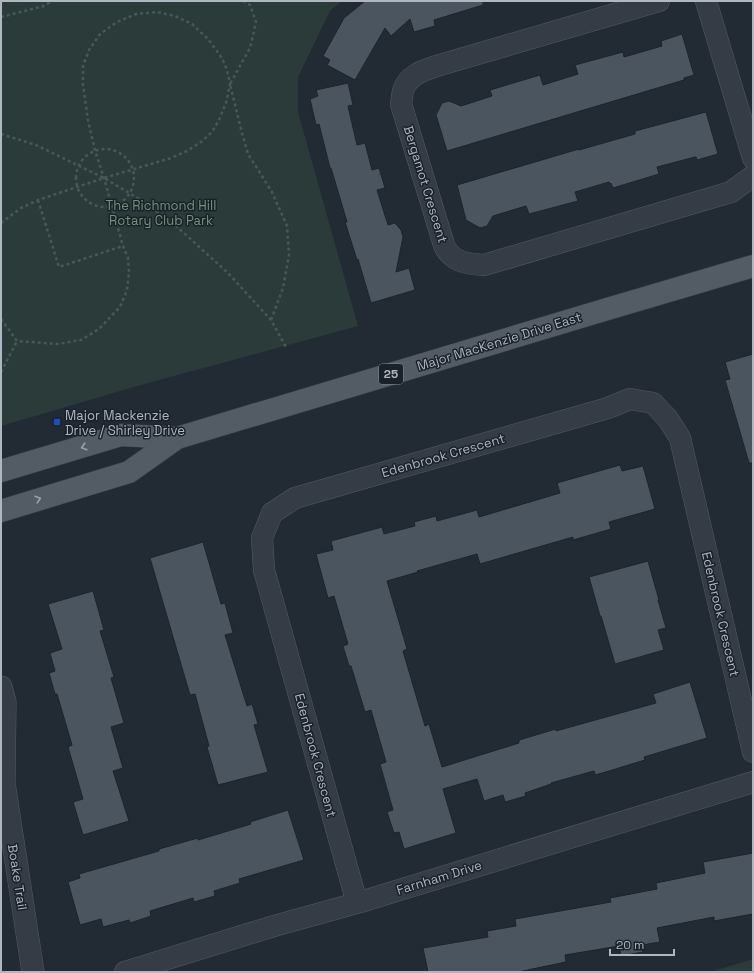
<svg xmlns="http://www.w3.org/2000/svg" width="754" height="973" font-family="'Space Grotesk',sans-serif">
<rect width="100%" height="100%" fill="#222b34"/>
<path fill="#2a3b3a" d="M1,1h341l-12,10 -32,66v35l60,214 -221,60 -136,40z
M753,959v13h-43z"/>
<path fill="#4b555f" stroke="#1d232b" d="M365,1h118v4l-49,15 1,6 -21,6 -4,-13 -19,17 -6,-8 -30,52 -28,-15 3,-5 -7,-4 21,-38z
M682,34l12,41 -10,3v2l-237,71 -11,-36 6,-12 7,-2 12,5 31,-10 -2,-6 50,-15 3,10 35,-11 -3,-9 48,-13 1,5 38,-11 -1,-5z
M348,83l5,22 -5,1 9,39 8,-2 7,27 7,-2 6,20 -8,2 11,35 7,-2 6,7 2,7 -7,35 13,-4 6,22 -44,13 -13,-44 -1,1 -12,-38h2l-16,-54h-1l-11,-44 -3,1 -6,-26 8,-3 -2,-6z
M706,112l12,42 -21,6 -1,-3h-1l-38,10 2,7 -46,14 -2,-5 -1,1 -1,-2 -34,10 3,9 -49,13 -3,-8 -33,10 -6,10 -7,2 -14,-8 -9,-35 122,-36v1l56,-16v-3z
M753,354v109h-4l-24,-83 5,-1 -5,-17z
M620,465l2,6 21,-5 12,43 -46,13 2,7 -38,11v-3l-93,27 -3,-10 -60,17 1,1 -31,9 20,68 -4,2 22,75 4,-2 13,43 77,-24v-3l37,-11v2l100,-28 -3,-9 37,-12 17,56 -63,19 1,3 -36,11 -14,4 -1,-4 -43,12v1l-26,9 1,3 -21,6 -2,-7 -19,6 -7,-22 -34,10 13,44 -52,16 -5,-17 -5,1 -7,-21 6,-2 -13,-46 6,-2 -15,-52 -6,2 -14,-46h-2l-6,-20 5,-2 -14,-48 -6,2 -12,-44 17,-4 -2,-9 51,-14 2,7 31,-8 -1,-4 22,-6 1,5 40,-11 2,7 81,-24 -3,-10z
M203,542l18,62 4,-1 8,30 -8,2 22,71 5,-2 6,20 -4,1 14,47 -50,13 -11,-38 2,-1 -14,-52 -5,1 -40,-137z
M648,561l11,39h-1l8,28 -8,2 6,20 -49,14 -14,-48h-1l-11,-39z
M93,591l11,39 -4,1 14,46 -3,1 13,45 -13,4 12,41 -10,3 16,50 -46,14 -10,-33 10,-3 -15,-52 4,-2 -15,-51h-2l-6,-21 6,-2 -5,-18 12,-4 -14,-45z
M288,810l16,50 -65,19 1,4 -26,8 1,5 -21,6 -1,-4 -43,13 1,5 -21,7 -1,-3 -26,7 -2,-8 -21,6 -12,-43 12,-4 -1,-4 80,-23v-2l39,-11v2l53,-16 -1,-2z
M753,853v61l-39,7v-4l-57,11 3,14 -18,3 1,7 -22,4 -2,-10 -54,9 1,7 -48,10h-90l-5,-24 65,-11 -1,-6 29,-5 -1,-7 96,-17 -1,-4 47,-9 -1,-6 49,-10 -2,-11z"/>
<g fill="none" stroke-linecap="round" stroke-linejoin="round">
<defs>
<path id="minor" d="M659,1l-219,64c-15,5 -32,9 -37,26 -1,4 -1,9 -2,13l43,141c1,3 3,6 5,8 8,10 23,11 35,12l247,-73 22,-16
M706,1l47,157
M357,903l-93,-333 -2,-32 10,-25 23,-15 313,-90 22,-9 23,4 15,16 12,19 73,314
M125,972l149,-46 83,-23 396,-121"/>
<path id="tertiary" d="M1,687l4,15 -1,81 29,189"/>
<path id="primary" d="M1,471l120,-36 56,3
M1,511l128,-39 48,-34 427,-128 149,-44"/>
</defs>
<use href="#minor" stroke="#535a62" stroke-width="22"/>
<use href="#tertiary" stroke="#535a62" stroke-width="23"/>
<use href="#primary" stroke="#3f454e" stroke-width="23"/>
<path stroke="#485859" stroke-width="2.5" stroke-dasharray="3 3" stroke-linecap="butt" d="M243,1l7,4 6,17 -6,26 -20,36 12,49 6,21 24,38 15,34 2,29 -6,33 -12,32
M1,17l43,-11 8,-5
M1,134l35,11 68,33 37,22 34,25 53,48 43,47 16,29
M76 178a29 29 0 1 1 58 0a29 29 0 1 1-58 0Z
M38,200l21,67 64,-21
M1,223l20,-15 17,-8 66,-22 67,-20 16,-7 14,-9 11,-10 7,-12 7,-17 4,-19 -3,-14 -5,-12 -14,-19 -16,-15 -17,-8 -18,-4 -21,2 -19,8 -17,12 -11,16 -6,16v19l5,35 7,31 9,27 19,68 5,12 1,14 -2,18 -7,17 -21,22 -18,11 -23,4 -41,-3 -16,-22
M1,372l16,-31"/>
<use href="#minor" stroke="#353c45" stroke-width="21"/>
<use href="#tertiary" stroke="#353c45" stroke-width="22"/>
<use href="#primary" stroke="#535b65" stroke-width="22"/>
</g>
<defs><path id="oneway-chevron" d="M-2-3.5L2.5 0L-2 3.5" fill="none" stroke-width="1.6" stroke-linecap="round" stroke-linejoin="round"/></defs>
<g stroke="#99a0aa">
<use href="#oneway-chevron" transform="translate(84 447) rotate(163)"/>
<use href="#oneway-chevron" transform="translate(38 499) rotate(-17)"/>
</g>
<rect fill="#1a4fb4" stroke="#1b2129" stroke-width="1.5" x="53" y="418" width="8" height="8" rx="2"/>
<g text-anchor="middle" stroke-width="3" stroke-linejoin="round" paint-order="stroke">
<rect fill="#1b2129" stroke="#838a93" stroke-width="1" x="379" y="364" width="24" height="20" rx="3"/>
<g font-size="12" font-weight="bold" fill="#b0b7c1">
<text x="391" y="378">25</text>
</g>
<g font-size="13" fill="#b0b7c1" stroke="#1b2129">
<text transform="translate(426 184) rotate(73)" y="5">Bergamot Crescent</text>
<text transform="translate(499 341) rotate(-17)" y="5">Major MacKenzie Drive East</text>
<text transform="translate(443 455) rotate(-16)" y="5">Edenbrook Crescent</text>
<text transform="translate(721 614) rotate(77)" y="5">Edenbrook Crescent</text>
<text transform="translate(316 755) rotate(75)" y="5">Edenbrook Crescent</text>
<text transform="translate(18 877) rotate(81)" y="5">Boake Trail</text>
<text transform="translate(439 877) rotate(-17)" y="5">Farnham Drive</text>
</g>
<g font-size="13" fill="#719578" stroke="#1b2129">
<text x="161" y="210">The Richmond Hill<tspan x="161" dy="15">Rotary Club Park</tspan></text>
</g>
<g font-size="13" fill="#b0b7c1" stroke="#1b2129" text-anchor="start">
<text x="65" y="420">Major Mackenzie<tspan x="65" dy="15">Drive / Shirley Drive</tspan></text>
</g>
</g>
<rect width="754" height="973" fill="none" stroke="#b0b7c1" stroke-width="4"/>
<path d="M610 949v6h64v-6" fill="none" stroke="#b0b7c1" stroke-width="2"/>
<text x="616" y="949" font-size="12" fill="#b0b7c1" stroke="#1b2129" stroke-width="3" paint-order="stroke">20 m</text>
</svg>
